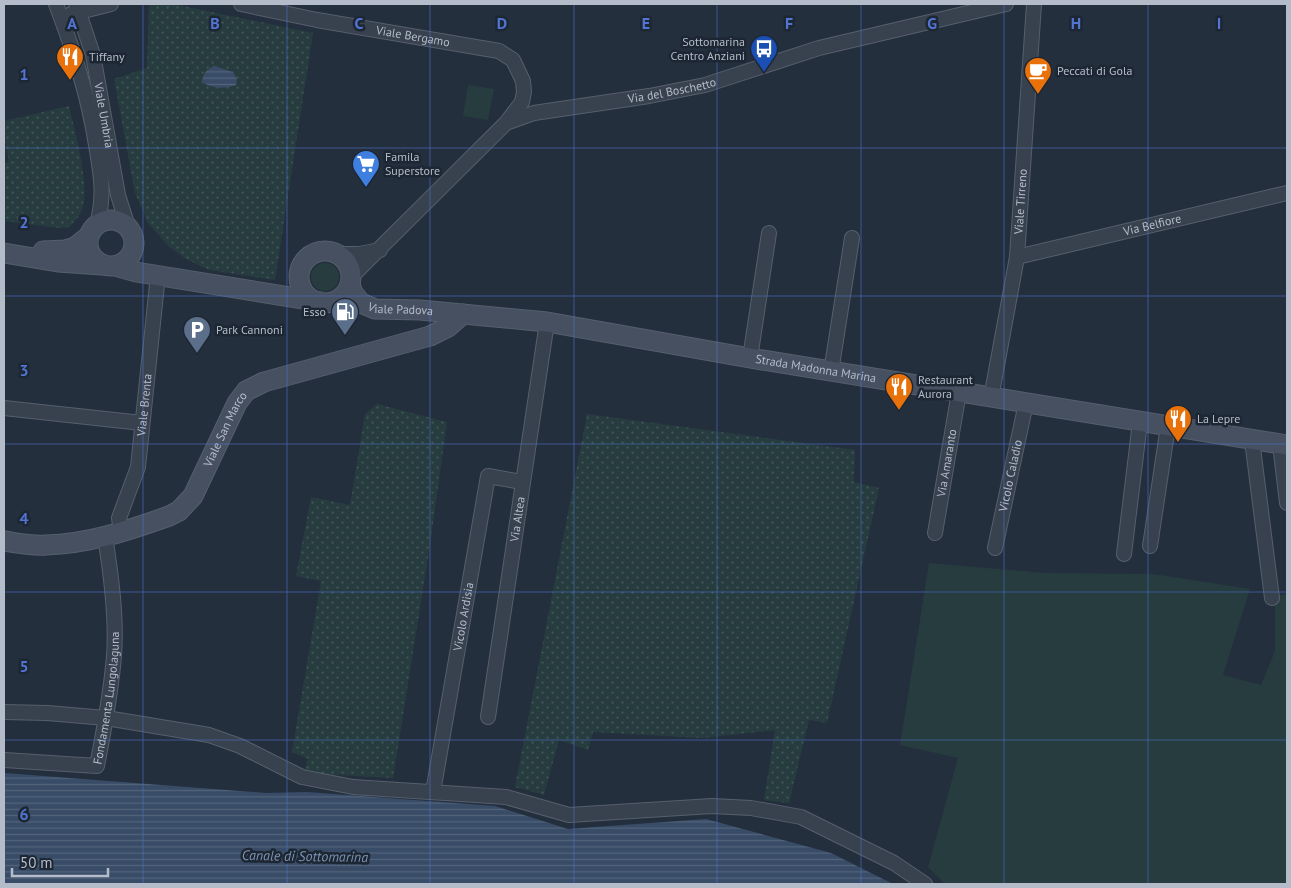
<svg xmlns="http://www.w3.org/2000/svg" width="1291" height="888" font-family="'PT Sans',sans-serif">
<defs>
<pattern id="park-dots" width="8" height="8" patternUnits="userSpaceOnUse" patternTransform="scale(1.25)"><rect width="8" height="8" fill="#263c3f"/><path d="M2 2h.1M6 6h.1" fill="none" stroke="#435659" stroke-width="1.8" stroke-linecap="round"/></pattern>
<pattern id="water-rules" width="6" height="5" patternUnits="userSpaceOnUse" patternTransform="scale(1.25)"><rect width="6" height="5" fill="#394c67"/><path d="M0 2.5h6" fill="none" stroke="#53647b"/></pattern>
</defs>
<rect width="100%" height="100%" fill="#242f3e"/>
<path fill="#263c3f" d="M468,85l26,4 -6,31 -25,-4z
M311 277a14 14 0 1 1 28 0a14 14 0 1 1-28 0Z
M929,563l116,10 108,1 97,15 -27,86 38,10 14,-34v-55l12,-2v290h-342l-17,-17 30,-109 -58,-13z"/>
<path fill="url(#park-dots)" d="M153,4h20l140,29 -38,247 -66,-10 -23,-11 -18,-13 -20,-23 -13,-30 -21,-114 33,-11 2,-63z
M69,106c6,26 21,78 13,103 -2,7 -8,13 -13,18l-9,1 -56,-7v-58l5,-1 -5,-27v-14z
M377,404l70,18 -17,123 -37,233 -56,-3 -33,-3 4,-13 -16,-7 29,-171 -25,-5 15,-79 39,8 15,-91z
M587,414l268,36 -1,32 25,6 -52,235 -18,-3 -20,83 -25,-3 11,-70 -73,8 -109,-6 -5,18 -29,-10 -15,55 -29,-8z"/>
<path fill="url(#water-rules)" d="M214,66l19,6 4,7 -1,6c-12,4 -24,4 -34,-3 1,-9 4,-12 12,-16z
M4,773l262,20 41,-1 188,14 73,23 138,-10 125,34 62,31h-889z"/>
<g fill="none" stroke-linecap="round" stroke-linejoin="round">
<defs>
<g id="street">
<path d="M56,4c18,48 32,90 40,141 5,30 9,49 1,80"/>
<path id="s1" d="M76,4l17,51 25,140 10,32"/>
<path id="s2" d="M241,4l76,16 182,31 14,9 10,21 1,11 -2,10 -16,21"/>
<path d="M71,14l40,-10"/>
<path d="M338,254h21l21,-4"/>
<path id="s3" d="M1017,257l270,-64"/>
<path id="s4" d="M351,277l155,-154 28,-10 115,-17 56,-11 114,-37 187,-44"/>
<path d="M750,358l19,-125"/>
<path d="M831,372l21,-134"/>
<path id="s5" d="M991,398l26,-141 17,-253"/>
<path d="M4,408l138,15"/>
<path d="M1252,440l20,158"/>
<path d="M1280,444l7,59"/>
<path id="s6" d="M121,531l-2,-13 19,-51 20,-192"/>
<path id="s7" d="M935,533l24,-141"/>
<path d="M1150,546l18,-120"/>
<path id="s8" d="M995,548l31,-145"/>
<path d="M1124,554l16,-132"/>
<path d="M4,712l43,1 59,5 103,17 31,11 62,31 51,10 153,10 63,18 143,-9 39,2 50,9 93,46 31,21"/>
<path id="s9" d="M488,717l59,-395"/>
<path id="s10" d="M4,760l93,6c7,-36 14,-73 17,-110 3,-38 -3,-82 -9,-120"/>
<path id="s11" d="M433,792l55,-316 34,6"/>
</g>
<g id="secondary">
<circle cx="111" cy="243" r="23"/>
<circle cx="325" cy="277" r="26"/>
<path d="M43,251l22,-1 10,-3 14,-11"/>
<path d="M4,253l54,9 44,3"/>
<path d="M115,266l21,6 185,30"/>
<path id="s12" d="M350,285l3,8 8,10 14,6 45,1 127,12 203,36 537,87"/>
<path id="s13" d="M4,541c14,2 28,5 42,4 42,-1 84,-15 123,-29l10,-5 14,-15 44,-93 9,-12 18,-9 166,-46 18,-9 15,-13"/>
</g>
</defs>
<use href="#street" stroke="#565f6c" stroke-width="16"/>
<use href="#secondary" stroke="#565f6c" stroke-width="21"/>
<use href="#street" stroke="#38414e" stroke-width="14"/>
<use href="#secondary" stroke="#465061" stroke-width="19"/>
</g>
<path fill="none" stroke="#5274d3" stroke-width="1" stroke-opacity="0.55" d="M143,4v880M287,4v880M430,4v880M574,4v880M717,4v880M861,4v880M1004,4v880M1148,4v880M4,148h1283M4,296h1283M4,444h1283M4,592h1283M4,740h1283"/>
<defs>
<symbol id="bus-pin" viewBox="-11 -11 22 30"><path d="M0 17L-7.5 6A9.5 9.5 0 1 1 7.5 6Z" fill="#1a4fb4" stroke="#1d2633"/><path d="M-5-6H5V4H4V6H2V4H-2V6H-4V4H-5ZM-3.5-4V0h7V-4ZM-3.5 1.2v1.5H-2V1.2ZM2 1.2v1.5H3.5V1.2Z" fill="#fff"/></symbol>
<symbol id="restaurant-pin" viewBox="-11 -11 22 30"><path d="M0 17L-7.5 6A9.5 9.5 0 1 1 7.5 6Z" fill="#e8710a" stroke="#1d2633"/><path d="M-5-6h1v4h1v-4h1v4h1v-4h1v5L-1.5 .5V6h-2V.5L-5-1ZM5-6V6H3V1.5H1.5Q1.5-4 5-6Z" fill="#fff"/></symbol>
<symbol id="cafe-pin" viewBox="-11 -11 22 30"><path d="M0 17L-7.5 6A9.5 9.5 0 1 1 7.5 6Z" fill="#e8710a" stroke="#1d2633"/><path d="M-5.5-4.5H6V0H3Q3 3.5 0 3.5H-2.5Q-5.5 3.5-5.5 0ZM3-3.2v2h1.7v-2ZM-6 4.5H4V6H-6Z" fill="#fff"/></symbol>
<symbol id="supermarket-pin" viewBox="-11 -11 22 30"><path d="M0 17L-7.5 6A9.5 9.5 0 1 1 7.5 6Z" fill="#3f7fe0" stroke="#1d2633"/><path d="M-6-5.5h2.5l.6 2H6L4.5 2H-2.5L-4.4-4H-6ZM-1.5 3.2a1.3 1.3 0 1 0 .1 0ZM3 3.2a1.3 1.3 0 1 0 .1 0Z" fill="#fff"/></symbol>
<symbol id="fuel-pin" viewBox="-11 -11 22 30"><path d="M0 17L-7.5 6A9.5 9.5 0 1 1 7.5 6Z" fill="#5c6f8a" stroke="#1d2633"/><path d="M-5.5-6h7V0h2V4h1.3V-2.5L3-4.5l.8-.8L6-3V5H2.5V1h-1V6h-7ZM-4.2-4.7v3.2H.2V-4.7Z" fill="#fff"/></symbol>
<symbol id="parking-pin" viewBox="-11 -11 22 30"><path d="M0 17L-7.5 6A9.5 9.5 0 1 1 7.5 6Z" fill="#5c6f8a" stroke="#1d2633"/><path d="M-3.5-5.5H1a3.5 3.5 0 0 1 0 7H-1V5.5H-3.5ZM-1-3.4V-.6H.8a1.4 1.4 0 0 0 0-2.8Z" fill="#fff"/></symbol>
</defs>
<g fill-rule="evenodd">
<use href="#bus-pin" x="748" y="33" width="32" height="43"/>
<use href="#restaurant-pin" x="54" y="41" width="32" height="43"/>
<use href="#cafe-pin" x="1022" y="55" width="32" height="43"/>
<use href="#supermarket-pin" x="350" y="148" width="32" height="43"/>
<use href="#fuel-pin" x="329" y="296" width="32" height="43"/>
<use href="#parking-pin" x="181" y="314" width="32" height="43"/>
<use href="#restaurant-pin" x="883" y="371" width="32" height="43"/>
<use href="#restaurant-pin" x="1162" y="403" width="32" height="43"/>
</g>
<g text-anchor="middle" stroke-width="5" stroke-linejoin="round" paint-order="stroke">
<g font-size="12" fill="#b4bcc9" stroke="#1d2633">
<text dy="4" stroke="none"><textPath href="#s2" startOffset="175">Viale Bergamo</textPath></text>
<text dy="4" stroke="none"><textPath href="#s4" startOffset="388">Via del Boschetto</textPath></text>
<text dy="4" stroke="none"><textPath href="#s1" startOffset="115">Viale Umbria</textPath></text>
<text dy="4" stroke="none"><textPath href="#s5" startOffset="199">Viale Tirreno</textPath></text>
<text dy="4" stroke="none"><textPath href="#s3" startOffset="139">Via Belfiore</textPath></text>
<text dy="4" stroke="none"><textPath href="#s12" startOffset="62">Viale Padova</textPath></text>
<text dy="4" stroke="none"><textPath href="#s12" startOffset="482">Strada Madonna Marina</textPath></text>
<text dy="4" stroke="none"><textPath href="#s6" startOffset="130">Viale Brenta</textPath></text>
<text dy="4" stroke="none"><textPath href="#s13" startOffset="275">Viale San Marco</textPath></text>
<text dy="4" stroke="none"><textPath href="#s7" startOffset="71">Via Amaranto</textPath></text>
<text dy="4" stroke="none"><textPath href="#s8" startOffset="74">Vicolo Caladio</textPath></text>
<text dy="4" stroke="none"><textPath href="#s9" startOffset="200">Via Altea</textPath></text>
<text dy="4" stroke="none"><textPath href="#s11" startOffset="178">Vicolo Ardisia</textPath></text>
<text dy="4" stroke="none"><textPath href="#s10" startOffset="162">Fondamenta Lungolaguna</textPath></text>
</g>
<g font-size="12" fill="#b4bcc9" stroke="#1d2633" text-anchor="start">
<text x="745" y="46" text-anchor="end">Sottomarina<tspan x="745" dy="14">Centro Anziani</tspan></text>
<text x="89" y="61">Tiffany</text>
<text x="1057" y="75">Peccati di Gola</text>
<text x="385" y="161">Famila<tspan x="385" dy="14">Superstore</tspan></text>
<text x="326" y="316" text-anchor="end">Esso</text>
<text x="216" y="334">Park Cannoni</text>
<text x="918" y="384">Restaurant<tspan x="918" dy="14">Aurora</tspan></text>
<text x="1197" y="423">La Lepre</text>
</g>
<g font-size="14" font-style="italic" fill="#7c92b1" stroke="#1d2633">
<text transform="translate(305 856) rotate(1)" y="5">Canale di Sottomarina</text>
</g>
</g>
<g font-size="16" text-anchor="middle" font-weight="bold" fill="#5274d3" stroke="#1d2633" stroke-width="5" stroke-linejoin="round" paint-order="stroke">
<text x="72" y="29">A</text>
<text x="215" y="29">B</text>
<text x="359" y="29">C</text>
<text x="502" y="29">D</text>
<text x="646" y="29">E</text>
<text x="789" y="29">F</text>
<text x="932" y="29">G</text>
<text x="1076" y="29">H</text>
<text x="1219" y="29">I</text>
<text x="24" y="80">1</text>
<text x="24" y="228">2</text>
<text x="24" y="376">3</text>
<text x="24" y="524">4</text>
<text x="24" y="672">5</text>
<text x="24" y="820">6</text>
</g>
<rect width="1291" height="888" fill="none" stroke="#b4bcc9" stroke-width="10"/>
<path d="M12 868v8h96v-8" fill="none" stroke="#b4bcc9" stroke-width="2.5"/>
<text x="20" y="868" font-size="15" fill="#b4bcc9" stroke="#1d2633" stroke-width="4" paint-order="stroke">50 m</text>
</svg>
